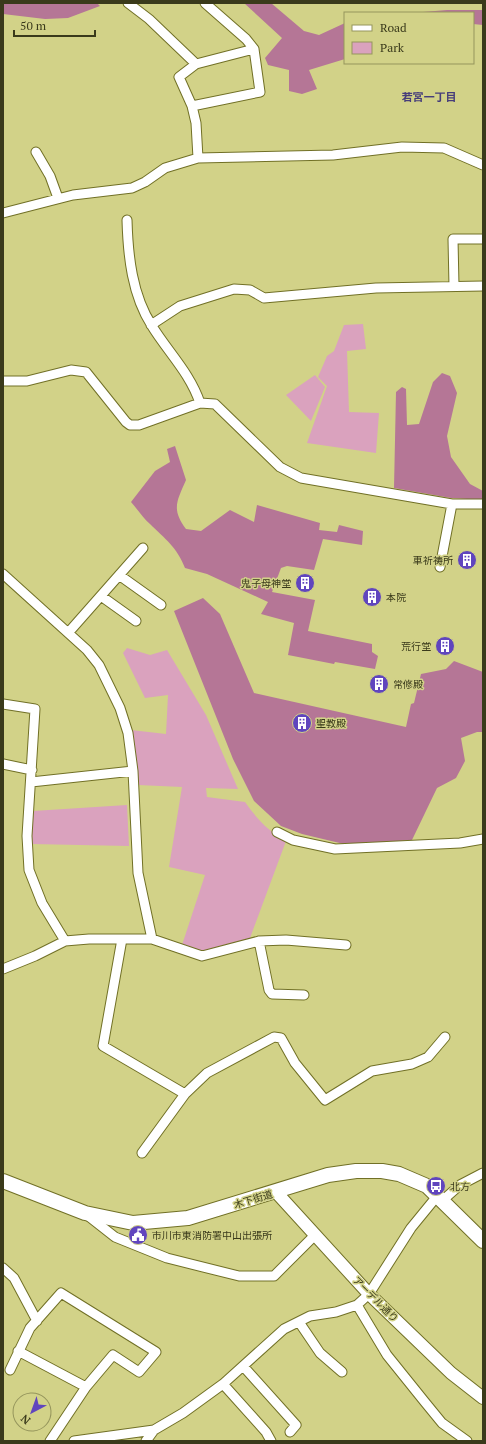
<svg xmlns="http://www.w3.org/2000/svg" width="486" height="1444" font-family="'PT Serif','Noto Sans JP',serif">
<rect width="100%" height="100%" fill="#d2d288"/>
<path fill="#daa2be" d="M363,324l3,25 -19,2 2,61 30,1 -3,40 -69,-10 20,-57 -9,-9 9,-21 7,-5 10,-26z
M315,375l10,12 -14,34 -25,-26z
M127,648l23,7 17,-5 39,65 32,74 -32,-1 1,9 38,5c12,17 23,29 41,39l-36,97 -48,15 -20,-8 23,-70 -36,-8 13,-80 -44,-2 -7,-55 35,4 2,-39 -23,3 -22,-45z
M127,805l2,41 -98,-2 2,-33z"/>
<path fill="#b57696" d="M3,3h94l3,3 -32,12 -23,1 -42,-5z
M244,3h27l33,28 15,4 26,-12v36l-36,11 8,19 -15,5 -13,-3v-21l-21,-5 -3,-7 17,-20z
M447,10h36v15l-10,-1v-11h-62z
M442,373l8,3 7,17 -10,43 4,21 19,27 13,7v9l-32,-2 -57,-10 2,-96 6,-5 4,2 1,36 12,-1 14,-42z
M175,446l11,34c-9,21 -15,29 0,49l15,2 29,-21 24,12 3,-17 63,18 -1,7 18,2 2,-7 24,6 -1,14 -39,-6 -9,31 -27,-4 -6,2 -9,24 43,8 -7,31 64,13v8l6,4 -3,13 -40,-7 -1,2 -46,-9 6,-32 -33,-9 7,-12 -61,-28 -22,-6c-8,-21 -20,-29 -35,-44 -7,-6 -12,-14 -19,-22l24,-31 15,-9 -3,-13z
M203,598l17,16 34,79 152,34 5,-23 3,-1 7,-29 25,-5 8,-8 29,11v60h-6l-16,6 4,23 -9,17 -19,10 -25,52 -64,5 -46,-11 -21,-8 -27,-25 -21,-42 -59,-148z"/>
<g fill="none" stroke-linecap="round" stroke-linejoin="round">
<defs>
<path id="street" d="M128,3l21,16 47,45 -17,13 13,29 4,17 2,35
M196,64l58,-15
M192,106l68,-14 -6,-43 -8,-10 -41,-36
M36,152l14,24 8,22
M3,213l70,-18 59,-7 13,-6 20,-14 33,-10 135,-3 69,-8 42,1 39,17
M127,220c1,36 5,75 25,106 16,26 38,47 48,77
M454,286l-1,-47h30
M151,325l29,-19 54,-17 16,1 14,8 112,-10 107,-2
M3,381h24l44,-11 15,2 40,50 4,3h9l61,-22 15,1 65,63 21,11 151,26h31
M440,567l12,-63
M3,574l84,76 12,15 21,43 8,25 5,38 5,102 14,66
M119,575l42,30
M101,596l35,25
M68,633l75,-85
M3,704l32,5 -8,127 2,34 13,33 23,38
M3,764l29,6
M31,782l102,-11
M277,832l16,8 42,9 125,-6 23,-4
M122,939l-19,107 82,48
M259,941l10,49 3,4 32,1
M3,969l32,-13 30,-15 24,-2h63l50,17 57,-15 27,-1 60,5
M142,1153l43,-59 22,-21 67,-36 7,1 14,25 30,37 47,-29 40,-7 16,-7 17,-20
M443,1200l17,-15 23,-12
M87,1215l28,22 52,21 72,18h35l41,-41
M3,1268l11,10 23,43
M357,1305l30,50 37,46 18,22 25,18
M299,1322l21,31 22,19
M18,1351l68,36
M243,1366l53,59 -6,7
M10,1370l20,-42 31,-35 95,59 -17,20 -26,-17 -27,32 -36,54
M223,1384l43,48 5,9
M74,1441l80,-11 29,-17 40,-29 61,-55 26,-13 26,-4 21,-7 12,-11 42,-66 27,-33
M146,1441l8,-11"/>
<path id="secondary" d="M276,1192l93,102 82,79 32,25"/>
<path id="primary" d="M3,1181l82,32 48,10 55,-5 140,-43 28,-4h26l17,3 28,12 56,55"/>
</defs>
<use href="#street" stroke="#717026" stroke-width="11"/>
<use href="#secondary" stroke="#717026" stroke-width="14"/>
<use href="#primary" stroke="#717026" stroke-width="16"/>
<use href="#street" stroke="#fff" stroke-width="9"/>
<use href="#secondary" stroke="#fff" stroke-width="12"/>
<use href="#primary" stroke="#fff" stroke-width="14"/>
</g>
<defs>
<symbol id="building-disc" viewBox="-11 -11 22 22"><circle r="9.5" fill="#6045be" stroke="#d2d288"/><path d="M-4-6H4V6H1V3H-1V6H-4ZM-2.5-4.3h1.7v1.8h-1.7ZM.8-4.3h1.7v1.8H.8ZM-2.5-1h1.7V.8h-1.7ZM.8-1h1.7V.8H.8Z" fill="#fff"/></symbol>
<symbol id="bus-disc" viewBox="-11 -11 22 22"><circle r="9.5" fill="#6045be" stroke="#d2d288"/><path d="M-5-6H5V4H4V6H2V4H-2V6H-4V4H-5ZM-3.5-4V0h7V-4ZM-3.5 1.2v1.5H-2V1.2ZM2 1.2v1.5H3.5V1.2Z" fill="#fff"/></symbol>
<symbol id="civic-disc" viewBox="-11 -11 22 22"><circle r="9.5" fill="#6045be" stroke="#d2d288"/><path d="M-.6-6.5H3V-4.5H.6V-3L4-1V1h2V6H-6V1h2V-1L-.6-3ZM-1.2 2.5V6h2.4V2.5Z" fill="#fff"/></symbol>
</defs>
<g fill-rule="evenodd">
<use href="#building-disc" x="456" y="549" width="22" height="22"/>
<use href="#building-disc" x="294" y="572" width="22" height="22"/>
<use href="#building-disc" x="361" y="586" width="22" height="22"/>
<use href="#building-disc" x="434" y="635" width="22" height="22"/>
<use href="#building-disc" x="368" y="673" width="22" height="22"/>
<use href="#building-disc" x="291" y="712" width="22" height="22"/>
<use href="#bus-disc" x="425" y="1175" width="22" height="22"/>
<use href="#civic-disc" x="127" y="1224" width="22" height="22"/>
</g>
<g text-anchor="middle" stroke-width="3" stroke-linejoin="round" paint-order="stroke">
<g font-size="10" fill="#3a3a1b" stroke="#d2d288" text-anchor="start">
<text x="453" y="564" text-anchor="end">車祈祷所</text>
<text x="291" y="587" text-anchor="end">鬼子母神堂</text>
<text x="386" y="601">本院</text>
<text x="431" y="650" text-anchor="end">荒行堂</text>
<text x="393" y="688">常修殿</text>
<text x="316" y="727">聖教殿</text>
<text x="450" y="1190">北方</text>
<text x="152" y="1239">市川市東消防署中山出張所</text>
</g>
<g font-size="10" fill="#3a3a1b" stroke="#d2d288">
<text transform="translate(253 1199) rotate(-17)" y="4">木下街道</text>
<text transform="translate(376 1299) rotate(45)" y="4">アーデル通り</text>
</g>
<g font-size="11" font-weight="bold" fill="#463d7a" stroke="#d2d288">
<text x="429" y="101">若宮一丁目</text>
</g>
</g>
<rect width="486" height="1444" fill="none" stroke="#3a3a1b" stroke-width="8"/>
<rect x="344" y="12" width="130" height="52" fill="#d2d288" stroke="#95955c"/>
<rect x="352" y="25" width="20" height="6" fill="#ffffff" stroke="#95955c"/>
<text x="380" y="32" font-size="12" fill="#3a3a1b">Road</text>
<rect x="352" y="42" width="20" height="12" fill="#daa2be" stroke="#95955c"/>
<text x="380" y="52" font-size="12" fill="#3a3a1b">Park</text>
<g transform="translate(32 1412) rotate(221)"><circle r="19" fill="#d2d288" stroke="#95955c"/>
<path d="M0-3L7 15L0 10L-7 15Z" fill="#6045be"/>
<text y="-6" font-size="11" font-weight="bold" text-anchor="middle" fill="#3a3a1b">N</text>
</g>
<path d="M14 30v6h81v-6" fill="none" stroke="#3a3a1b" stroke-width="2"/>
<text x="20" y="30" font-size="12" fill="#3a3a1b" stroke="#d2d288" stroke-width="3" paint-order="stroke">50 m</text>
</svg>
